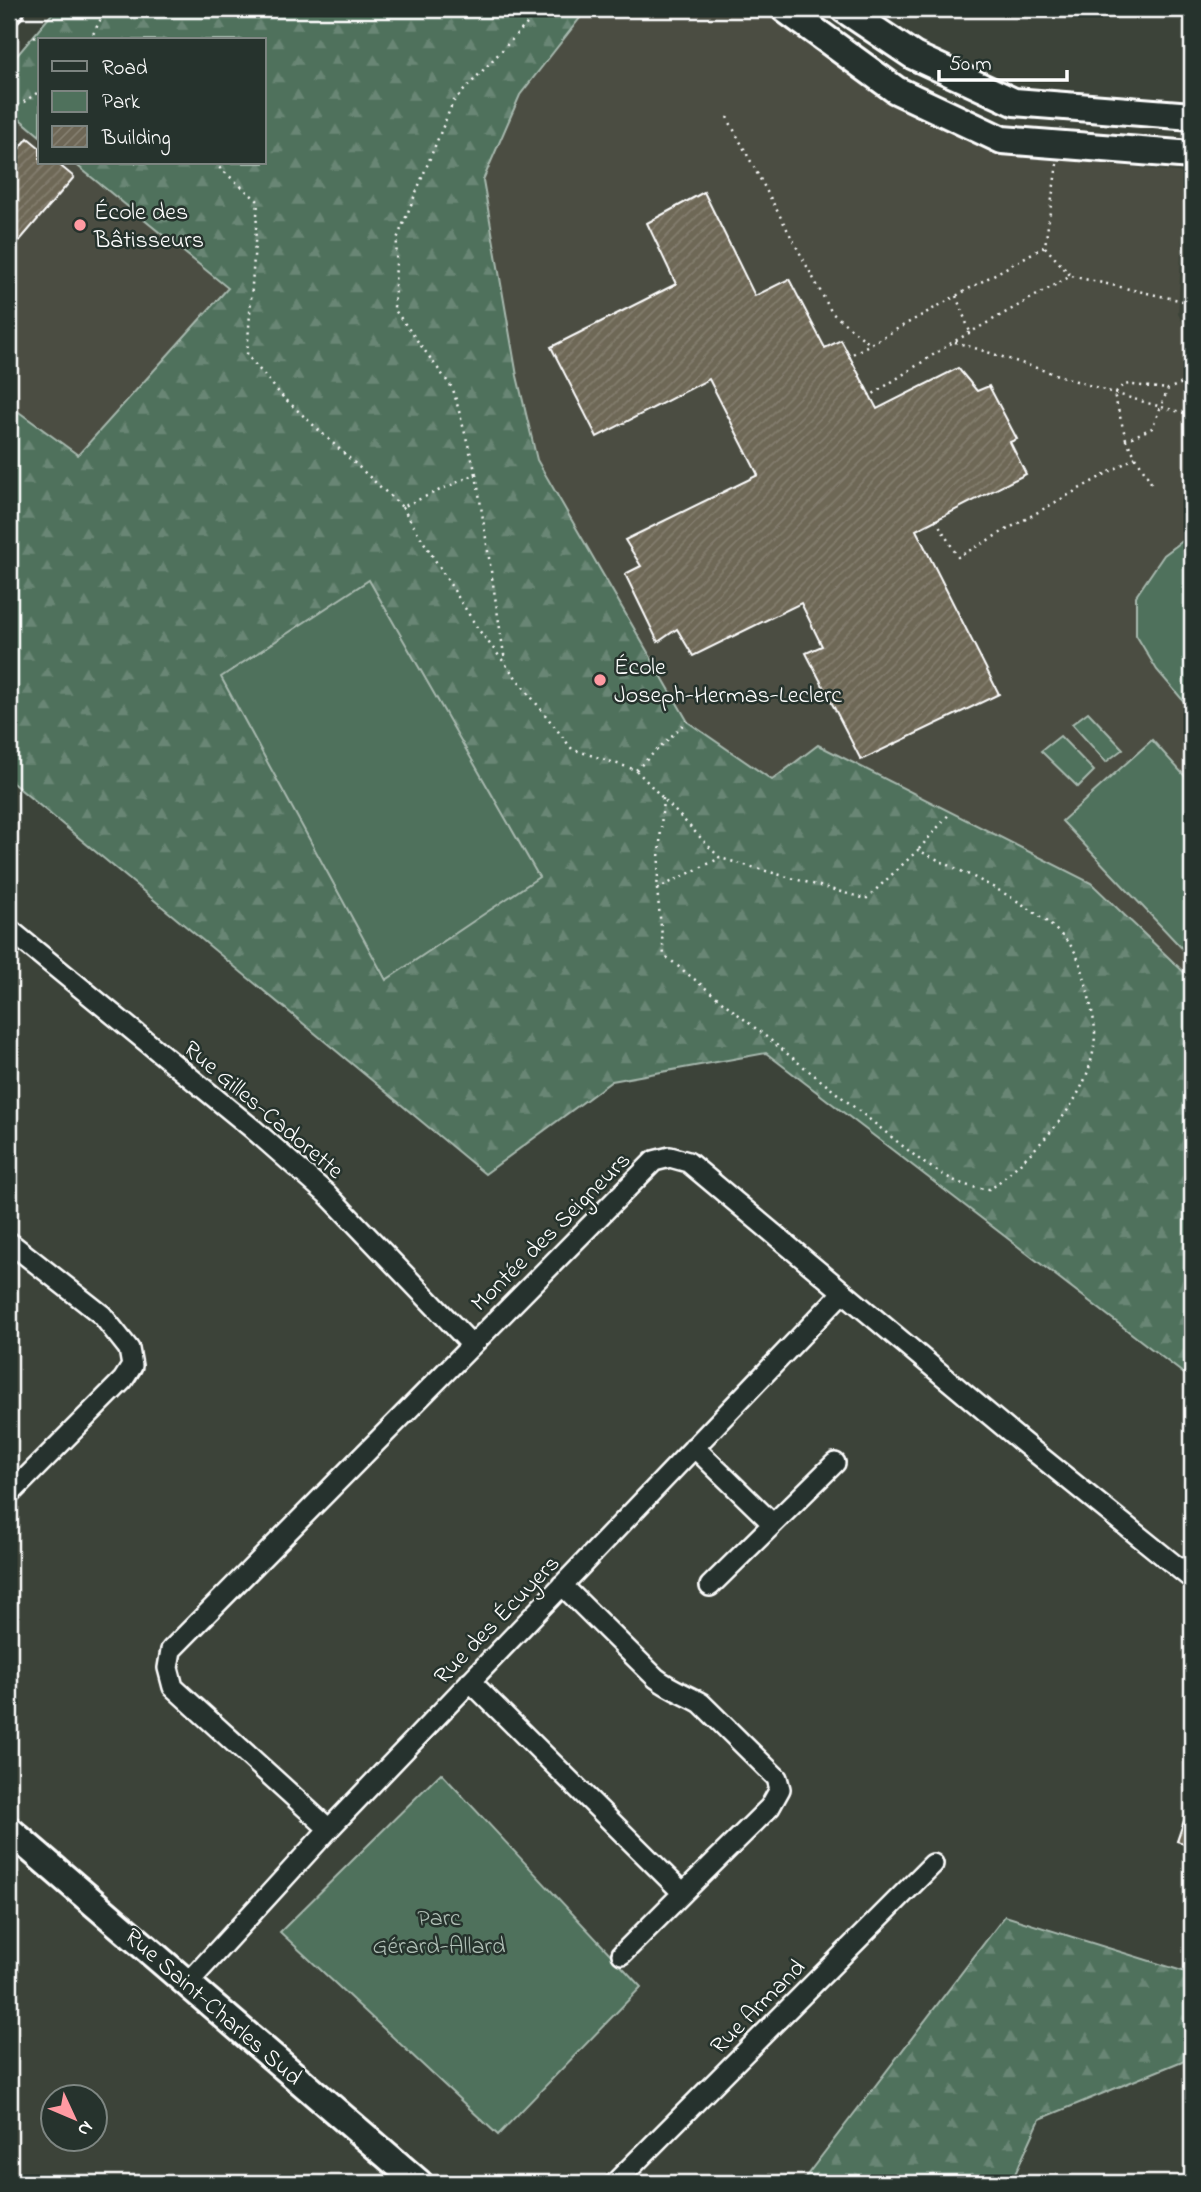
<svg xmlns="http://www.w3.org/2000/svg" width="1201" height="2192" font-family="'Indie Flower',sans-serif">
<defs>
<pattern id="forest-firs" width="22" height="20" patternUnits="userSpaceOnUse" patternTransform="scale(1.75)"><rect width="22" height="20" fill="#4f715c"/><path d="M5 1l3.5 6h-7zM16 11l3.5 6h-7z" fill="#698674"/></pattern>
<pattern id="building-hatch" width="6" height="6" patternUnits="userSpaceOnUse" patternTransform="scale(1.75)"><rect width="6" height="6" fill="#6e6756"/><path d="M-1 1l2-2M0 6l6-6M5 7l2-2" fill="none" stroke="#847e6f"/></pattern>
</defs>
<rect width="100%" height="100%" fill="#3c4339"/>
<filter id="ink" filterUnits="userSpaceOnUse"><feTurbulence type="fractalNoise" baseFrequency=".0143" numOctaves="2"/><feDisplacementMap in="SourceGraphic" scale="14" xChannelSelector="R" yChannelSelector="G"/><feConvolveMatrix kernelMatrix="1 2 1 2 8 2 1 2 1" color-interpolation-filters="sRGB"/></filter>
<g filter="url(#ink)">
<path fill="#4b4e42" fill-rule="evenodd" d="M56,9h713l110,86 114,57 192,21 -7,141 14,27v1039l-426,-327 -154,28 -127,93 -476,-394 69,-325 -69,-50v-340zM40,40h224v123h-224z"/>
<path fill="url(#forest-firs)" stroke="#a7b8ae" stroke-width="2" d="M56,9h531l-67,86 -37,85 34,196 20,84 151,262 84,58 46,-35 273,138 101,97v400l-426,-327 -154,28 -127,93 -476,-394v-375l69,50 150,-167 -154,-125h190v-123h-224v96l-31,-26v-45z
M1005,1916l187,58v83l-152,62 -29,64h-210z"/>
<path fill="#4f715c" stroke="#a7b8ae" stroke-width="2" d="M1192,534v177l-35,-41 -21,-35v-39l28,-41z
M369,580l170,297 -153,103 -165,-303z
M1088,712l35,37 -17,13 -34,-38z
M1060,736l34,35 -16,16 -37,-36z
M1152,740l40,44v175l-130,-138z
M441,1773l200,214 -143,148 -218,-203z"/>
<path fill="url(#building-hatch)" stroke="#fff" stroke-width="2" d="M28,138l12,10v15h17l17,14 -65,76v-92z
M704,192l51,104 34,-17 36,69 16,-8 36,69 81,-41 19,23 12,-5 28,53 -7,3 16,32 -110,56 83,164 -138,66 -55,-107 16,-7 -21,-43 -108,53 -16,-27 -19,13 -33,-68 16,-8 -16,-26 133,-65 -49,-96 -112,58 -46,-90 125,-63 -29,-61z
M1190,1803h2v43l-15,-5z"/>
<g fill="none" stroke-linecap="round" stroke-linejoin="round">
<defs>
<path id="street" d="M9,929l244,200 75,66 144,150
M9,1242l93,73 27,34 3,17 -9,14 -114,115
M694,1447l79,77 62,-61
M562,1585l94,93c14,11 29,16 45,25l76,75 3,11 -10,18 -87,86
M710,1586l63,-62
M470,1681l213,212 -61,61
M329,1829l-156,-142 -5,-19 3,-18 483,-489 16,-4 18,5 333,279 171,138
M188,1983l141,-154 514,-537
M615,2183l318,-319"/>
<path id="secondary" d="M785,9l111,81 106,50 190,15
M844,9l70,47 100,46 178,14
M9,10l1,-1
M9,1830l410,353"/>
</defs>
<use href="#street" stroke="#fff" stroke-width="24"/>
<use href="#secondary" stroke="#fff" stroke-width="32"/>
<path stroke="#fff" stroke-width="2.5" stroke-dasharray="2 5" stroke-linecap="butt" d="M34,36l7,4
M90,40l16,-31
M12,110l28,-19
M727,117l105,196 38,31
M214,163l44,38 -11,154 35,41 120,111 74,-33 -23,-85 -59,-80 3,-70 56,-137 88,-93
M1057,164l-12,82 -196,110 21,40 83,-54 118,-66 121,27
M1045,247l26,29
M956,296l14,36
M955,342c79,24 157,53 237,73
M1126,439l-12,-45 10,-10 44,5
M1136,457l17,29
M476,474l29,187
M402,507l76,122 94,120 64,21 84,88 146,41 52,-49c49,25 118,52 153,96 10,13 16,40 19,56 2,10 5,21 5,31 -1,66 -59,117 -104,156 -27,0 -44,-12 -67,-26l-260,-208 -7,-66 6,-91
M936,520l22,37 178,-100 -10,-17 26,-12 16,-39 24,-10
M636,770l51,-49
M919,849l32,-37
M657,889l63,-31"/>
<use href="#street" stroke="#26332d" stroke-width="19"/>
<use href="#secondary" stroke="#26332d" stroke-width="26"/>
</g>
</g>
<g fill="#ff9aa2" stroke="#26332d" stroke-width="2.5">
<circle cx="80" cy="225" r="7"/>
<circle cx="600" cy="680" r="7"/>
</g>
<g text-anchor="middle" stroke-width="5" stroke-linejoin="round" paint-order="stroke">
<g font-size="24" fill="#fff" stroke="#26332d" text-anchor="start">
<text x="94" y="219">École des<tspan x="94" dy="28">Bâtisseurs</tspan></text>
<text x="614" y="674">École<tspan x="614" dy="28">Joseph-Hermas-Leclerc</tspan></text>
</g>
<g font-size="24" fill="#fff" stroke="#26332d">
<text transform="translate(264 1109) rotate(40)" y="8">Rue Gilles-Cadorette</text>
<text transform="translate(550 1231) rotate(-45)" y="8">Montée des Seigneurs</text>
<text transform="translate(496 1619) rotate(-46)" y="8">Rue des Écuyers</text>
<text transform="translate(214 2006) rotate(41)" y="8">Rue Saint-Charles Sud</text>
<text transform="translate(757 2006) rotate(-45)" y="8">Rue Armand</text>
</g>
<g font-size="24" fill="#b0bfb6" stroke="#26332d">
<text x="439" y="1925">Parc<tspan x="439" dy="28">Gérard-Allard</tspan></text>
</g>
</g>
<rect width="1201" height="2192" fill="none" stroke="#26332d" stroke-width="35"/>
<rect x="18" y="18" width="1166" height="2157" fill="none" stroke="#fff" stroke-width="2.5" filter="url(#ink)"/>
<rect x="38" y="38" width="228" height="126" fill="#26332d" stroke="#7d8581" stroke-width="2"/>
<rect x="52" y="61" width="35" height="10" fill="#26332d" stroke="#7d8581" stroke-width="2"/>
<text x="102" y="74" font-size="21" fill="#ffffff">Road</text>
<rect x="52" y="91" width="35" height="21" fill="#4f715c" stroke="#7d8581" stroke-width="2"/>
<text x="102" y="108" font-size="21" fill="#ffffff">Park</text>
<rect x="52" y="126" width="35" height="21" fill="url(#building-hatch)" stroke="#7d8581" stroke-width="2"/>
<text x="102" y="144" font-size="21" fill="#ffffff">Building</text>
<g transform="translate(74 2118) rotate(134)"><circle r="33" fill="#26332d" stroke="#7d8581" stroke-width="2"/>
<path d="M0-5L12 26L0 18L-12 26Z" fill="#ff9aa2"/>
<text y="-10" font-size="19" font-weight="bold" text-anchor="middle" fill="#ffffff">N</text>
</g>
<path d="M939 70v10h128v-10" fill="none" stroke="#ffffff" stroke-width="3.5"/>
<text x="949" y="70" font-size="21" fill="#ffffff" stroke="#26332d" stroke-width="5" paint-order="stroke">50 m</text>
</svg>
